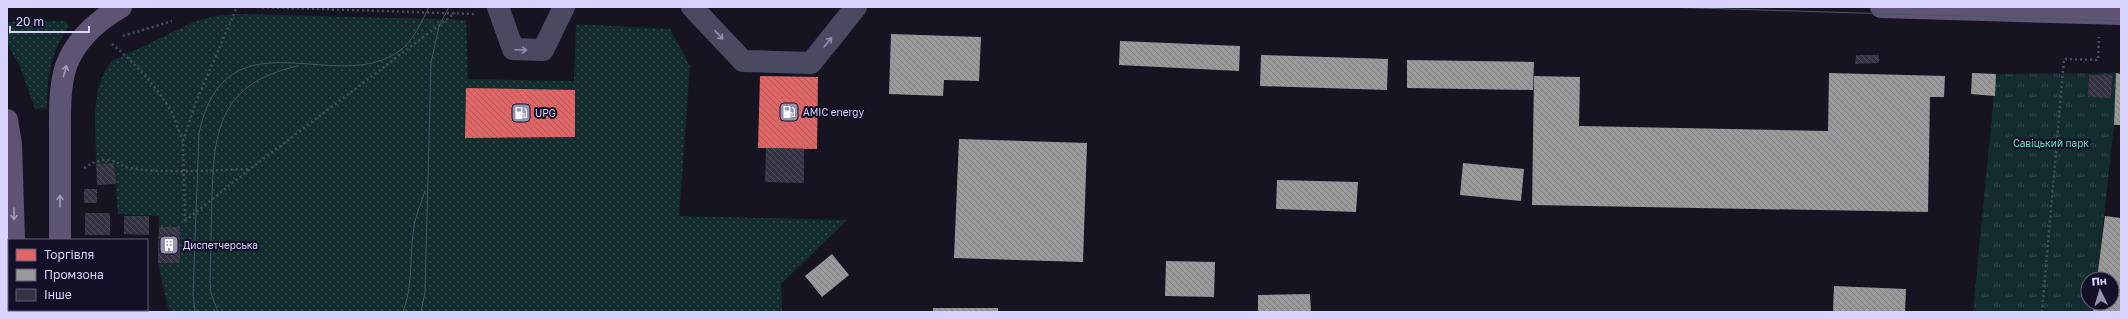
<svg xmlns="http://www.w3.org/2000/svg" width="2128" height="319" font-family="'Golos Text',sans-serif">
<defs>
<pattern id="grass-dots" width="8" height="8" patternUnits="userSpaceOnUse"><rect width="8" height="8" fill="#132c2d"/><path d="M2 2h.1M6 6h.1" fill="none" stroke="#354a4c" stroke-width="1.8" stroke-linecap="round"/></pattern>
<pattern id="park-tufts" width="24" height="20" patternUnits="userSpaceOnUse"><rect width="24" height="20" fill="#132c2d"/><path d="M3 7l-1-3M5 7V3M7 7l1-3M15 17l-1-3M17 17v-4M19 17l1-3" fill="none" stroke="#354a4c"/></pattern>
<pattern id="shops-back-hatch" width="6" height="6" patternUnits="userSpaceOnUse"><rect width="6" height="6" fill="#e06666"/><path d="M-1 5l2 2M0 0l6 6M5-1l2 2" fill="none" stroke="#b05b5e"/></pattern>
<pattern id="industry-back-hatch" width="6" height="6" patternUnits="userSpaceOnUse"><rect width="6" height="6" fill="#999"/><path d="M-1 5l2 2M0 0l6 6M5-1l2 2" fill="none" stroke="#7f7e82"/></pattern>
<pattern id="building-back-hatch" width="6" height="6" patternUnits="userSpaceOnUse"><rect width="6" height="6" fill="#343243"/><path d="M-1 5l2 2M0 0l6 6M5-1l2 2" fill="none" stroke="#514f5f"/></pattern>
</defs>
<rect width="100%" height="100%" fill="#161421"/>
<path fill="url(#grass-dots)" d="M240,14l226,6 2,59 106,2 2,-57 94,5 20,37 -11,150 168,4 -66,64 1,28h-613l-11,-49 1,-47 -41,-2 -4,-51 -18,1c0,-33 -7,-76 16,-103l84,-40 20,-5z
M66,21l3,5c-3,6 -8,12 -11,18 -9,21 -11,41 -11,64l-12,1 -15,-43 -13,-22v-22z"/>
<path fill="url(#park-tufts)" d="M2116,73l-2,52 -17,154h-9v24h6l-1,9h-120l23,-238z"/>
<path fill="url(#shops-back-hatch)" d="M760,76l58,1 -1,72 -59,-1z
M466,88l109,2v47l-110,1z"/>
<path fill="url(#industry-back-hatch)" d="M891,34l90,3 -2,44 -35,-1 -1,16 -54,-2z
M1120,41l120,5 -1,25 -120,-6z
M1261,55l127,4 -1,31 -127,-4z
M1407,60l127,2 -1,28 -126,-2z
M1829,73l116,3 -1,21h-14l-2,115 -396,-7 2,-129 46,1 -1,49 249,5z
M1972,73l24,1 -1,22 -24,-2z
M2116,73l5,1v51h-7z
M959,139l128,4 -4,119 -129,-4z
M1463,163l61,6 -3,32 -61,-6z
M1277,180l81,2 -2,30 -80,-3z
M2105,216l16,2v94h-28l1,-9h18v-24h-15z
M832,254l17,21 -27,22 -17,-21z
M1166,261l49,1 -1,35 -49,-1z
M1834,286l72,3 -1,23h-72z
M1310,294l1,18h-53v-17z
M933,308h65v4h-65z"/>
<path fill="url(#building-back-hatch)" d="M1856,55h23v8l-24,1z
M2089,75h23l-1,23 -23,-1z
M766,148l38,1v34l-39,-1z
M114,163l2,21 -19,1 -1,-21z
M84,189h13v14h-13z
M85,213h25v22h-25z
M124,216h25v19l-25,-1z
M159,227h21v36h-22z"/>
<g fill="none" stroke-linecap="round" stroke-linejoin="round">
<path stroke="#44505f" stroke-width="2.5" stroke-dasharray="2 3" stroke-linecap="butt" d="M257,7l217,7
M123,36l49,-15
M112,44c22,18 43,41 58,65 5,10 9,22 13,32
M84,168c7,-4 12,-7 20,-8 14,0 16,6 26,8 36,6 83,2 120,1
M185,221l65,-52 205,-156
M185,221l-2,-80 13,-39 41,-95
M2042,312l22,-253 34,1 1,-23"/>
<path stroke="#4a4962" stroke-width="22" d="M498,7l15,42 30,1 21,-43
M692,7l51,54 68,2 45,-56"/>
<path stroke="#5e5373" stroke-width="22" d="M1881,7l240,7
M7,120l4,24 3,96
M60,240c0,-35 0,-69 0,-104 0,-23 -1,-48 6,-70 10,-27 31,-45 55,-59
M14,310v2
M60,310v2"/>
<path stroke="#43596b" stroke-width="1" d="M1664,7l457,14
M2106,7h15
M195,312l-2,-18 6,-161c27,-127 142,-32 204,-85 12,-11 19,-27 26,-41
M218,312l-7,-19 -1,-11c1,-28 1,-57 2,-85 2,-69 8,-113 85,-131
M403,312c11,-30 6,-56 11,-86 2,-11 7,-23 11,-35
M421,312l4,-20 6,-229 8,-37 10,-19"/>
</g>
<defs><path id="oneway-shaft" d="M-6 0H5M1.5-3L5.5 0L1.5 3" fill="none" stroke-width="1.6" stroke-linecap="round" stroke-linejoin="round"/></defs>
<g stroke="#928eb0">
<use href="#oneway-shaft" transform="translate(719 35) rotate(47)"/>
<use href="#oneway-shaft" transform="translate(828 42) rotate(-51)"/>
<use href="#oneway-shaft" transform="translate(521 50) rotate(2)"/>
</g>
<g stroke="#a29ac0">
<use href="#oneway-shaft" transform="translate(65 71) rotate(-75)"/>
<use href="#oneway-shaft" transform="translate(60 201) rotate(-90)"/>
<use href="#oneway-shaft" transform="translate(14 214) rotate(90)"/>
</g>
<defs>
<symbol id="fuel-square" viewBox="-11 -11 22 22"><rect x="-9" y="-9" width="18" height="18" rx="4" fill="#9591b1" stroke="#130f26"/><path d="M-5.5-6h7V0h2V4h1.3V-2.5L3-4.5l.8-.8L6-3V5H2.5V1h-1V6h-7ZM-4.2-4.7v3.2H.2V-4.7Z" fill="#fff"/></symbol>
<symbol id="building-square" viewBox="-11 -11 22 22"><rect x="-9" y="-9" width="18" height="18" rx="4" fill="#9591b1" stroke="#130f26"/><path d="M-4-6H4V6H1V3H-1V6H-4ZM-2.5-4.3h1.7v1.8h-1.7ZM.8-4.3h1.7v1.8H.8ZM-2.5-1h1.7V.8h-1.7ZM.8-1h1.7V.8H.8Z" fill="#fff"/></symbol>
</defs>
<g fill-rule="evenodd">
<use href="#fuel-square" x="778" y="101" width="22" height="22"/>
<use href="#fuel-square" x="510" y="102" width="22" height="22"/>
<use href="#building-square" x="158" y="234" width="22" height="22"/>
</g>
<g text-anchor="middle" stroke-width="4" stroke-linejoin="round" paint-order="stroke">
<g font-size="10" fill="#d9d4ff" stroke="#130f26" text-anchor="start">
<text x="803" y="116">AMIC energy</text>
<text x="535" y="117">UPG</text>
<text x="183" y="249">Диспетчерська</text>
</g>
<g font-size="10" fill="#5fe0c0" stroke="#130f26">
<text x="2051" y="147">Савіцький парк</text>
</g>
</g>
<rect width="2128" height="319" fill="none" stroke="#d9d4ff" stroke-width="16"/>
<rect x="8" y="239" width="140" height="72" fill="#130f26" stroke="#625e7d"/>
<rect x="16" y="249" width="20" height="12" fill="#e06666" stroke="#625e7d"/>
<text x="44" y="259" font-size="12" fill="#d9d4ff">Торгівля</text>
<rect x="16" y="269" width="20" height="12" fill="#999999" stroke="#625e7d"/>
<text x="44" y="279" font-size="12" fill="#d9d4ff">Промзона</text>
<rect x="16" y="289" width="20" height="12" fill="#343243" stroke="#625e7d"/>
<text x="44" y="299" font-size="12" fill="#d9d4ff">Інше</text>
<g transform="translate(2100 291) rotate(355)"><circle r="19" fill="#130f26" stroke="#625e7d"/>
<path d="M0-3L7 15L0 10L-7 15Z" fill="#9591b1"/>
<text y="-6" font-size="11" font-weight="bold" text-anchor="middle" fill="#d9d4ff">Пн</text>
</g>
<path d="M10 26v6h79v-6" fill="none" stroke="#d9d4ff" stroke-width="2"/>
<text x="16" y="26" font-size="12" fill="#d9d4ff" stroke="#130f26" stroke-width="3" paint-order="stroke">20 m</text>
</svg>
